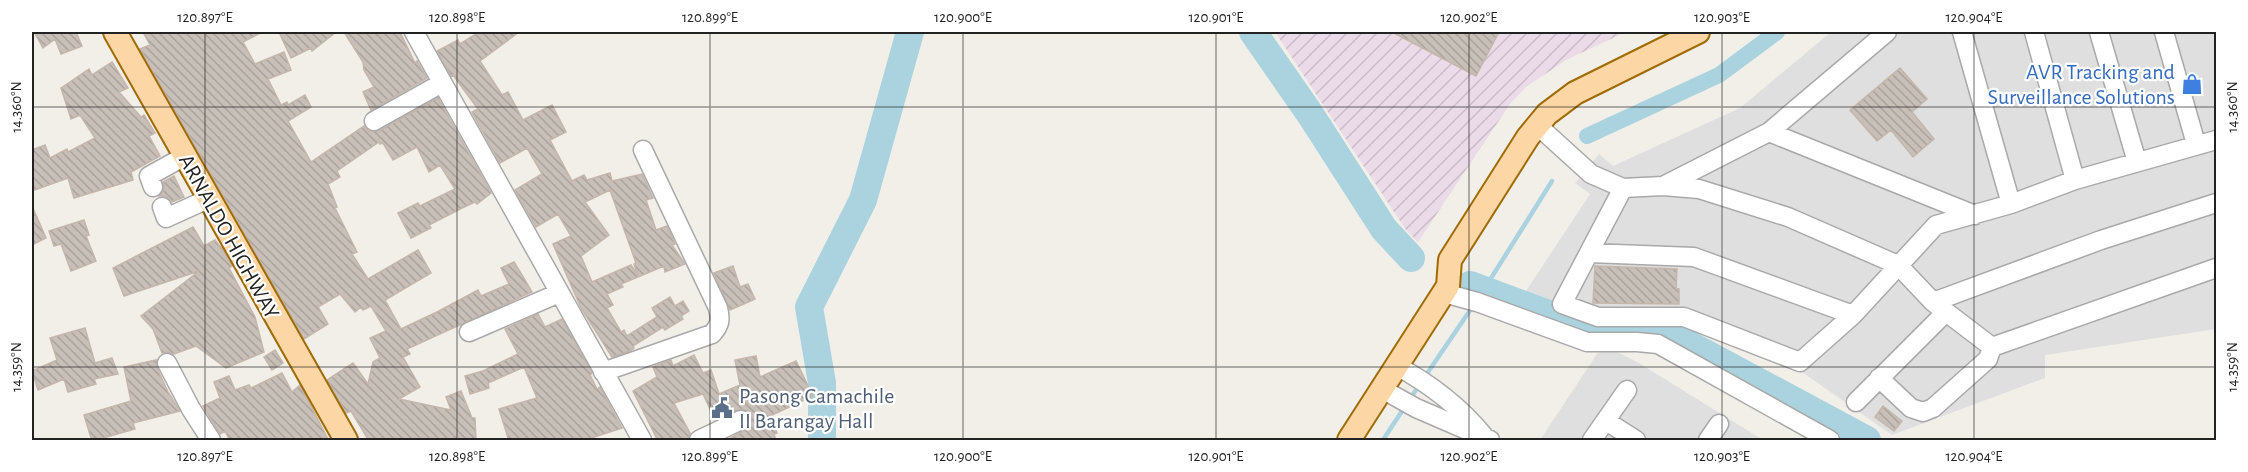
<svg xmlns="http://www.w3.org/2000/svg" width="2248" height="472" font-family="'Alegreya Sans',sans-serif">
<defs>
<pattern id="industrial-furrows" width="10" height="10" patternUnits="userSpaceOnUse" patternTransform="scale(1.5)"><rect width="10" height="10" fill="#ebdbe8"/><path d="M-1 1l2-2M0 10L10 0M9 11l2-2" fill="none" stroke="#c9bcc7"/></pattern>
<pattern id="building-back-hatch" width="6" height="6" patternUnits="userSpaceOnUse" patternTransform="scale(1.5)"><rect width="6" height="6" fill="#c7bfb8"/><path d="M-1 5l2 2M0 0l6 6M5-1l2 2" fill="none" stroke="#aba49e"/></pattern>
</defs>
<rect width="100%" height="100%" fill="#f2efe9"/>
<path fill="#e0dfdf" d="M1831,32h385v297l-171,26v23l-153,57 -90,-63 -121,-48h-90l-69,-27 68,-103 -15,-11 24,-29 14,12 127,-58z
M1603,345l36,18 124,77h-223z"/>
<path fill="url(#industrial-furrows)" d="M1275,32h351l-60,28 -40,27 -16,17 -92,138 -12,-12z"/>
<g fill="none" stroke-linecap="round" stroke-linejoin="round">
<path stroke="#aad3df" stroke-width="4.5" d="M1478,299l74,-118
M1424,378l49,-72
M1409,401l10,-16
M1383,440l21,-32"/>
<path stroke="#aad3df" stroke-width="16" d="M1587,136l132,-61 58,-43"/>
<path stroke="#aad3df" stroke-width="28" d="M1253,32l57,82 74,115 27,29
M1470,285l116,43 78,3 203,109
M822,440v-57l-13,-76 54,-107 47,-168"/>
</g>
<path fill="url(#building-back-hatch)" stroke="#c4b6ab" stroke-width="1.5" fill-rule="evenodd" d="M34,32h42l6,14 -21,8 -6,-15 -12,9z
M143,32h119l-19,10 12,22 29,-12 7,18 -23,9 13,26 6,-3 1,3 17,-10 6,12 -23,14 23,41 53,-36 5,5h10l59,-33 53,95 -14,11 -2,-2 -13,6 -33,17 2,3 -20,10 -13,-25 20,-10 2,3 35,-17 -15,-24 -11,7 -12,-25 -24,13 -10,-17 -3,1 -1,-2 -42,29 3,6 -12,7 9,23 -2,1 22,44 -5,2 16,25 50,-29 13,23 -46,27 16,29 36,-17 41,-22 3,6 28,-12 -8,-16 13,-6 8,13 10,17 -125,57 3,5 -7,3 17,30 -21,12 52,11 -5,-13 15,-6 11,27h3l1,23h-107l-18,-30 -5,2 -19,-33 26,-17 15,21 5,-22 7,-4 -10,-20 16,-7 -15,-25 -8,4 -2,-3 -6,5 -15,-18 -22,13 10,17 -24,15 -164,-290 10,-4z
M279,32h57l-24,19 -1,-3 -20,10z
M344,32h56l15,31 2,-2 10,17 -56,32 -8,-18 11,-5 -10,-17 -1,-8z
M479,32h40l-39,29 22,34 6,-3 15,28 29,-15 14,27 -16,8 22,41 12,-6 3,5 23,-7 2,8 30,-7 11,24 -7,2 10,30 11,-4 8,18 -3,1 13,19 -20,8 -1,-6 -43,18 2,3 -16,7 6,11 -6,3 14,24 3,-2 3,6 30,-19 -5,-9 18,-11 5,9 8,-5 6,10 -8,5 2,3 -18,11 -2,-3 -30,19 1,2 -4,3 -18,6 -31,-49 -28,-64 18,-8 -13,-22 -22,13 -21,-37 27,-16 -15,-26 -27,15 -28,-51 6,-3 -25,-34 -2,1 -14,-25 21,-11 2,4zM610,190l26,73 -2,1 4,11 -7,-10 -39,17 -11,-26 28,-21 -24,-33z
M1392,32h107l-23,44z
M112,62l16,26 -9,4 22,25 3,-2 11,18 -6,3 11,20 -29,16 2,8 -59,18 -6,-20 -36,13v-41l13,-5 5,13 17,-9 1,3 27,-14 -15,-23 -9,4 -10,-31 28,-19 3,6z
M1900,68l27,31 -15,13 22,27 -21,18 -22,-27 -14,11 -27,-31z
M174,176l10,21 -12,5 -7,-6h-6l5,-6 -1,-8z
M32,206l14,32 -14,7z
M84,220l5,15 -3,1 10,25 -25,10 -10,-27 -7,2 -5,-15z
M193,227l11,19 11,-6 8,10 9,16 -3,2 26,49 9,35 -38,16 -30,-22 -22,8 -6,-2 -6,1 -9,-24 -12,-13 58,-45 -75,25 -11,-28z
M733,266l7,21 8,-3 7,15 -25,11 -16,-37z
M1595,266l82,3 -1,20h3v15l-86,-1z
M538,314l7,13 17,-8 30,54 -2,2 7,14 3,-2 22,41 -40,13h-73l-10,-32 38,-11 -13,-31 -36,16 1,5 -19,6 -5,-18 18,-5 35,-17 -13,-25z
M85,328l10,35 17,-5 6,16 -24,5 2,5 -28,8 -4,-13 -26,11 -6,-19 25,-11 -7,-22z
M275,350l8,13 -11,7 -8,-13z
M694,355l9,18 8,-3 8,24 21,-9 -5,-25 21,-4 4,21 36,-16 17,35 -43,20 7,17 -3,1 2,7h-51l25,-14 1,-11 -3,-5 -7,-2 -26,11 -12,-26 -29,9 16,30 -2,8h-30l-25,-50 24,-14 -4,-10 18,-7 2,6z
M156,360l1,8 11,24 12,19 -47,12 2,6 -43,12 -8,-26 47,-14 -7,-34z
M282,373l10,19 8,-7 29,56h-99l-5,-10 -5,3 -17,-28 17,-8 -6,-16 15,-6 6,14 14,-5 2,3z
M1883,406l19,15 -8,10 -19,-14z"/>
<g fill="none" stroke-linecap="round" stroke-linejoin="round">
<defs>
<path id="minor" d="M414,32l228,408
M1962,32l49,172
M2034,32l41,148
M2099,32l38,130
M2164,32l32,112
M374,121l68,-38
M1537,125l54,49 32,14 40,-2 36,3 89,28 110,48 35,37 59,45
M1769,132l206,83
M1663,186l106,-54 118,-100
M153,187l-4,-11 36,-20
M1623,188l-61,116 36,13h86l116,45 53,-47 83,-90 75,-21 64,-24 141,-40
M162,207l4,11 42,-19
M1589,253l105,4 159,58
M1444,293l33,9 110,40h50l21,2 172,96
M1933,302l168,-62 115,-37
M469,332l90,-39
M167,363l24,46 20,31
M1397,366c33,18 62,40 86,69
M603,372l109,-38c8,-9 9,-14 6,-26l-75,-158
M1879,378l32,30 12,4 10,-4 55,-49 4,-12 224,-79
M1382,389l34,19 74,32
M1856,402l90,-90
M1606,421l30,19
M699,440l42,-20
M1592,440l35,-50
M1708,440l11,-16"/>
<path id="major" d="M115,32l231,408
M1349,440l99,-154 2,-26 78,-123 19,-23 28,-21 123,-61"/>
</defs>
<use href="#minor" stroke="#a9a9a9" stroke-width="21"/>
<use href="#major" stroke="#a06b00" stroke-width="26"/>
<use href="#minor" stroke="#fff" stroke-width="18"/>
<use href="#major" stroke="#fcd6a4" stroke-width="22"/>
</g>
<path fill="none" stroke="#222" stroke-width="1.5" stroke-opacity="0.45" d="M205,32v408M457,32v408M710,32v408M963,32v408M1216,32v408M1469,32v408M1722,32v408M1974,32v408M32,107h2184M32,367h2184"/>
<defs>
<symbol id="shop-bare" viewBox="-9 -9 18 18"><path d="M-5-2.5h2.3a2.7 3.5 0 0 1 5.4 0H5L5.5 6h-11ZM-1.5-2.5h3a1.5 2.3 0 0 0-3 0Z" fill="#3f7fe0" stroke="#fff" stroke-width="2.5" paint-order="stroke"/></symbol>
<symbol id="civic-bare" viewBox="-9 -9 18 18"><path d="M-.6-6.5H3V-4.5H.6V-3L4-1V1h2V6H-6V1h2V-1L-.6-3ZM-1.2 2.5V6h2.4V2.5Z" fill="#5c6f8a" stroke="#fff" stroke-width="2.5" paint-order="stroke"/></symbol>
</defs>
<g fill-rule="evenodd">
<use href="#shop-bare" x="2177" y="69" width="30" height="30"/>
<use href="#civic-bare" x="707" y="393" width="30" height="30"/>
</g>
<g text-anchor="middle" stroke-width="4.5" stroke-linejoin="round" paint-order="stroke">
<g font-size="22" fill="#366cbe" stroke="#fff" text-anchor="end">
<text x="2175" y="79">AVR Tracking and<tspan x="2175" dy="25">Surveillance Solutions</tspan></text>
</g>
<g font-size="22" fill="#222" stroke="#fff">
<text transform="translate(230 236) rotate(61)" y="8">ARNALDO HIGHWAY</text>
</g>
<g font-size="22" fill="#4e5e75" stroke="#fff" text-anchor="start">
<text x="739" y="403">Pasong Camachile<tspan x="739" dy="25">II Barangay Hall</tspan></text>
</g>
</g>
<rect width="2248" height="472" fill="none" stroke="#ffffff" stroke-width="66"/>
<rect x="33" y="33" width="2182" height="406" fill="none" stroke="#222" stroke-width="2"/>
<g font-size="15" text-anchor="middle" fill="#222">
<text x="205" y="22">120.897°E</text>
<text x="457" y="22">120.898°E</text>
<text x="710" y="22">120.899°E</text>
<text x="963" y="22">120.900°E</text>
<text x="1216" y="22">120.901°E</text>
<text x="1469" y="22">120.902°E</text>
<text x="1722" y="22">120.903°E</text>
<text x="1974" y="22">120.904°E</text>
<text transform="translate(16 107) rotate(-90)" y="5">14.360°N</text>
<text transform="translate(2232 107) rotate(-90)" y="5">14.360°N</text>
<text transform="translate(16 367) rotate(-90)" y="5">14.359°N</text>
<text transform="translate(2232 367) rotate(-90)" y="5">14.359°N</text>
<text x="205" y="461">120.897°E</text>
<text x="457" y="461">120.898°E</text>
<text x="710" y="461">120.899°E</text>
<text x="963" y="461">120.900°E</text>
<text x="1216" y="461">120.901°E</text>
<text x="1469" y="461">120.902°E</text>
<text x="1722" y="461">120.903°E</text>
<text x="1974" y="461">120.904°E</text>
</g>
</svg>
